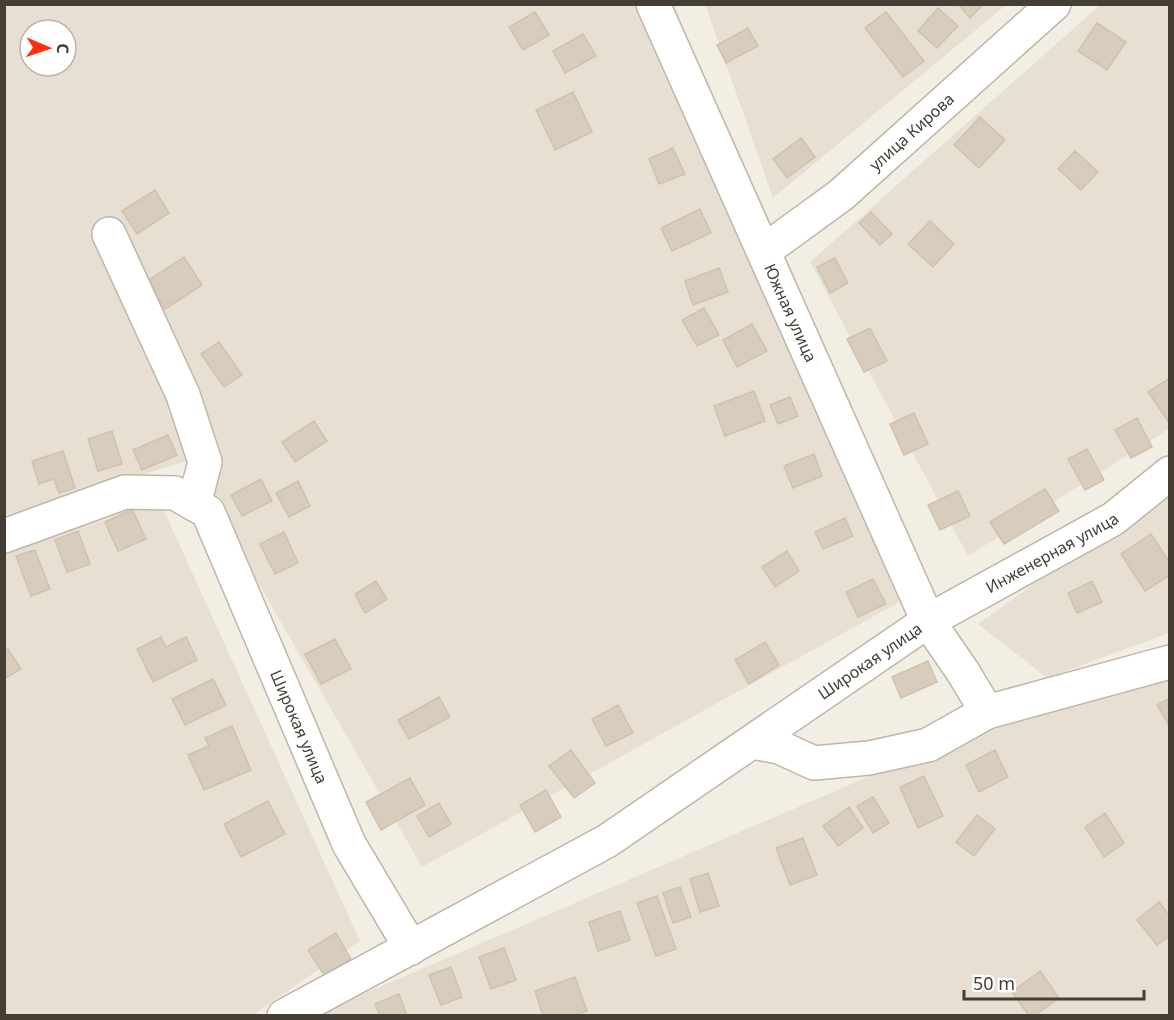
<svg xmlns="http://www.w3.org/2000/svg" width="1174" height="1020" font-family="'Noto Sans',sans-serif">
<rect width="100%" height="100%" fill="#f3eee4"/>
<path fill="#e7e0d2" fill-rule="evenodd" d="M705,4l301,1 -233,193z
M5,5h631l274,591 -488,271 -234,-406 -183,54zM30,30h36v36h-36z
M1100,5h69v424l-201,127 -158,-294z
M1169,487v146l-122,45 -69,-54z
M160,502l200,439 -107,74h-248l-1,-463z
M1169,673v342l-857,1 658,-283z"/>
<path fill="#d8ccbc" stroke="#d0c1ad" stroke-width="1.5" d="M958,4h26l-14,14z
M938,8l20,18 -21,22 -19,-17z
M535,12l14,23 -26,15 -14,-23z
M886,12l38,49 -21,16 -38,-49z
M1097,23l29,19 -19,28 -29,-19z
M748,28l10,18 -32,17 -9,-18z
M583,34l13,22 -31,17 -12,-22z
M573,92l19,40 -37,18 -19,-40z
M980,117l25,23 -26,28 -25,-23z
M801,138l14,19 -28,21 -14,-19z
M673,148l12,26 -26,10 -10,-25z
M1075,151l23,21 -17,18 -23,-21z
M155,190l14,23 -32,21 -15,-23z
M700,209l11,24 -39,18 -11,-23z
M871,212l21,22 -12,11 -21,-22z
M930,221l24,23 -21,23 -25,-23z
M184,257l18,28 -37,24 -18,-28z
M835,258l13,25 -18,10 -13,-26z
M719,268l9,24 -35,13 -8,-24z
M704,308l15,27 -22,11 -15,-26z
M752,324l15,27 -30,16 -14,-27z
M870,328l17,33 -23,11 -17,-33z
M219,342l23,33 -18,12 -23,-33z
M1170,378v46l-22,-32z
M754,391l11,30 -40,15 -11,-30z
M790,397l8,19 -20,8 -8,-19z
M914,413l14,31 -24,11 -14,-31z
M1137,418l15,29 -21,11 -16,-28z
M314,421l13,20 -32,21 -13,-20z
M112,431l10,33 -24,7 -10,-32z
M168,435l9,20 -35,15 -9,-20z
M1087,449l17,31 -19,10 -17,-31z
M63,451l12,37 -16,5 -5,-14 -15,5 -7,-23z
M814,454l8,22 -29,12 -9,-22z
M261,479l11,22 -30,15 -11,-21z
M298,481l12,25 -21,11 -13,-24z
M1045,489l14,22 -55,33 -14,-22z
M958,491l12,25 -30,14 -12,-25z
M132,509l14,30 -28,12 -13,-29z
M845,518l8,18 -30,13 -8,-17z
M78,531l12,33 -23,8 -12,-32z
M284,532l14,31 -23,11 -15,-30z
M1151,534l19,29v12l-25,16 -24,-37z
M35,550l15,39 -19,7 -15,-40z
M787,551l12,20 -24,16 -13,-20z
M873,579l13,25 -28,13 -12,-25z
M376,581l11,18 -22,14 -10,-19z
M1092,581l10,21 -25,11 -9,-20z
M161,637l5,10 20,-10 11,23 -44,22 -16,-33z
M335,639l16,30 -30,15 -16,-30z
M765,642l14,23 -30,19 -14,-24z
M8,649l13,20 -17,10v-28z
M928,661l9,21 -36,16 -9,-21z
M213,679l13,26 -41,20 -13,-26z
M439,697l11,20 -41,22 -11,-19z
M1170,698v29l-13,-22z
M618,705l15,28 -27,13 -14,-27z
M232,726l19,44 -47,20 -16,-35 21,-9 -4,-8z
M571,750l24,33 -21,15 -25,-32z
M995,750l13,27 -29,15 -13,-27z
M924,776l19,40 -25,12 -18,-41z
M410,778l15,27 -44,25 -15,-28z
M546,790l15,27 -26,15 -15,-27z
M873,797l16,26 -16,10 -16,-27z
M268,801l17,33 -44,23 -17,-33z
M439,803l12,21 -22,13 -12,-21z
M849,807l14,21 -25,18 -15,-20z
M1105,813l19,30 -20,14 -19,-30z
M977,815l18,14 -21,27 -18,-14z
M803,838l14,37 -27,10 -14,-37z
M708,873l11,33 -19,6 -10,-33z
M680,887l11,30 -18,6 -10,-30z
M657,896l19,53 -20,7 -19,-53z
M1159,902l11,14v20l-13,9 -20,-25z
M620,911l10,29 -32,11 -9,-29z
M336,933l15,26 -27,16 -16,-25z
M504,948l12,32 -25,9 -12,-32z
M451,967l11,30 -21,8 -12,-30z
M1040,971l19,27 -25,18h-5l-17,-24z
M575,977l12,34 -15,5h-29l-8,-25z
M399,994l8,22h-27l-5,-12z"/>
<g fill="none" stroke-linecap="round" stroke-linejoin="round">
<defs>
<g id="minor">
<path id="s1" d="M653,4l275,617 35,51 24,40 183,-50"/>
<path d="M109,234l74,161 22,67 -11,42"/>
<path id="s2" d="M764,251l77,-56 213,-191"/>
<path id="s3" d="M4,536l121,-44 50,1 33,19 141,332 62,104"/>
<path d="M753,742l26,5 35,16 55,-5 59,-13 59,-33"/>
<path id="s4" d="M284,1016l323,-175 321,-220 185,-102 57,-46"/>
</g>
</defs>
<use href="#minor" stroke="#beb6a7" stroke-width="36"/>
<use href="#minor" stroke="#fff" stroke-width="33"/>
</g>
<g text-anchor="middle" stroke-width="4.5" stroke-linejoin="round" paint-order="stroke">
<g font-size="16" fill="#453e34" stroke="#fff">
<text dy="6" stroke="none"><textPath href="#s2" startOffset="190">улица Кирова</textPath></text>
<text dy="6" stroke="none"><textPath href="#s1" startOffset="338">Южная улица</textPath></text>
<text dy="6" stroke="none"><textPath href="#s4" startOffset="898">Инженерная улица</textPath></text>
<text dy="6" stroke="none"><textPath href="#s4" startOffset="686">Широкая улица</textPath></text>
<text dy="6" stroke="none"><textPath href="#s3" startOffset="450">Широкая улица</textPath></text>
</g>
</g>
<rect width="1174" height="1020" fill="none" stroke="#453e34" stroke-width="12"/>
<g transform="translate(48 48) rotate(92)"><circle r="28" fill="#ffffff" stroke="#b5b2ae" stroke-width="1.5"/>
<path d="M0-4.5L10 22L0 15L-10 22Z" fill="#ff2e0f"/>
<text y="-9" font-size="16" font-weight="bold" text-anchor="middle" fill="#453e34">С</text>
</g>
<path d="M964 990v9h180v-9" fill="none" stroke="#453e34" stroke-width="3"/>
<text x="973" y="990" font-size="18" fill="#453e34" stroke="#ffffff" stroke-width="4.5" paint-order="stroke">50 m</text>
</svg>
